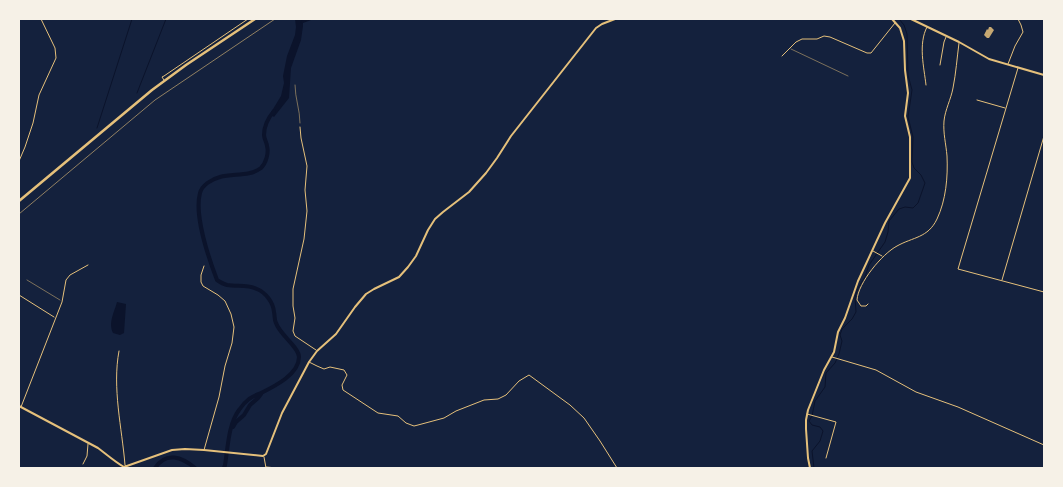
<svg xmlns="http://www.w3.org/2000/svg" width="1063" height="487" font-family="'Roboto Condensed',sans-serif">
<rect width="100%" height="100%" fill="#14213d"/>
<path fill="#0b132b" d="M295,19h8v7l-2,14 -10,28 -2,30 -15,19 -4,-3 11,-18 3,-13 -1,-7 4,-20 8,-21 1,-8z
M117,302l9,2 -2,29 -4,2 -7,-2c-5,-10 1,-20 4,-31z"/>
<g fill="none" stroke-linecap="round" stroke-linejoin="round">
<path stroke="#0b132b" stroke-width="1" d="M137,93l29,-74
M97,128l35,-109
M814,468l-2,-17 8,-10 3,-10 -3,-4 -8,-2 -3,-4 3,-5 3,-15 10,-14 1,-14 9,-10 4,-9 3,-13 -2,-6 2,-6 10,-10 4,-7 -1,-15 3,-9 7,-11 4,-12 16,-23 3,-10 1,-11 10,-12 6,-2 8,1 5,-5 7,-20 -4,-8 -7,-7 -2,-6 1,-25 -5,-20 4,-27 -4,-15 -1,-41 -3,-9 -5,-6"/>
<path stroke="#0b132b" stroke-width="2.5" d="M302,22l8,-3"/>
<path stroke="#0b132b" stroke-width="4" d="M233,427l3,-5 8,-7 6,-10 8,-7 3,-4
M155,468c11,-17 27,-11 40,0
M224,468l1,-3c3,-17 3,-40 14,-55 2,-3 6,-8 10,-11 3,-2 7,-4 10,-5 14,-7 40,-19 40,-37 0,-10 -19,-22 -23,-34 -2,-4 -1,-7 -2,-11 -1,-10 -8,-19 -17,-23 -10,-5 -20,-2 -30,-4 -4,-1 -7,-3 -10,-5 -8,-21 -23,-65 -17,-87 2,-8 12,-14 20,-16 13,-4 29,0 41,-9 5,-5 8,-15 6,-22 0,-3 -3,-7 -3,-11 0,-9 4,-17 10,-24"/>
</g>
<path fill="#c6a872" d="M989,27h2l3,3 -5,8h-2l-3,-3 3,-6 1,1z"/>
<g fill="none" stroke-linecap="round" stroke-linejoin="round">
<path stroke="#e5c07b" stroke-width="0.5" d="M295,85c0,13 5,25 5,38
M27,280l33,20"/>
<path stroke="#e5c07b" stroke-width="0.5" d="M791,49l57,27"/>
<path stroke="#e5c07b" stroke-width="1" d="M782,56l14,-14 6,-3h15l7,-3 6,1 37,16h4l24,-30
M1008,64l7,-18 8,-14 -2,-7 -3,-6
M940,65l4,-23 2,-5
M1018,68l-60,201 86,23
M164,80l-2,-3 2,-1 84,-57
M926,85c-2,-18 -8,-41 1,-58
M977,100l28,8
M300,127l1,11 6,28 -2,24 2,21 -3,28 -11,50v17l2,12 -2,13 2,5 21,14
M19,161l6,-14 8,-24 6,-28 17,-37 -1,-10 -14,-29
M873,251l9,5
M204,266l-3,9v7l2,4 15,9 7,6 6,13 3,13 -2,16 -7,23 -6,31 -15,53
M1002,280l42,-144
M19,295l35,22
M868,304l-2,2h-5l-4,-6c1,-17 25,-46 40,-54 16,-9 31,-8 40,-27 9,-19 11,-42 10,-63 -1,-12 -4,-23 -3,-35 1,-11 7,-22 9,-33 3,-15 4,-30 6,-45
M119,351c-7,37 3,77 6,114l2,3
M832,357l44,13 40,22 42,15 86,38
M309,362l8,4 7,3 6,-2 14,3 3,5 -5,10 1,5 35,23 20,3 8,7 8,3 4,-1 26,-7 12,-7 28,-11 14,-1 8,-4 13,-14 10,-6 41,30 14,13 16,23 17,27
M21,407l41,-105 4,-22 4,-5 18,-10
M807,414l29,8 -10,36
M264,457l2,11
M83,464l4,-8 1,-12
M266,467l11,1"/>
<path stroke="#e5c07b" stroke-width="2" d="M911,19l48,23 30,17 55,16
M19,406l79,42c8,6 17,14 26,19l48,-17 13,-1 19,1 59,6 3,-2 16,-41 27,-51 8,-11 19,-17 19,-27 11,-13 8,-5 25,-12 9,-10 8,-11 12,-26 7,-11 8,-7 26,-20 17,-19 11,-15 14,-22 85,-108 6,-4 13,-5
M810,468l-2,-10 -2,-29v-9l2,-10 16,-40 10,-18 4,-20 7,-14 13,-37 27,-58 25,-45v-41l-5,-21 3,-23 -3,-23 -1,-29 -4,-13 -8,-9"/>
<path stroke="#e5c07b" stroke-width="2.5" d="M19,201l133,-111 34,-25 69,-46"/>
<path stroke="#918062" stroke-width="1" d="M19,214l136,-114 120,-81"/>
</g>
<rect width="1063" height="487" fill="none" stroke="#f6f1e7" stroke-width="40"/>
</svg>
